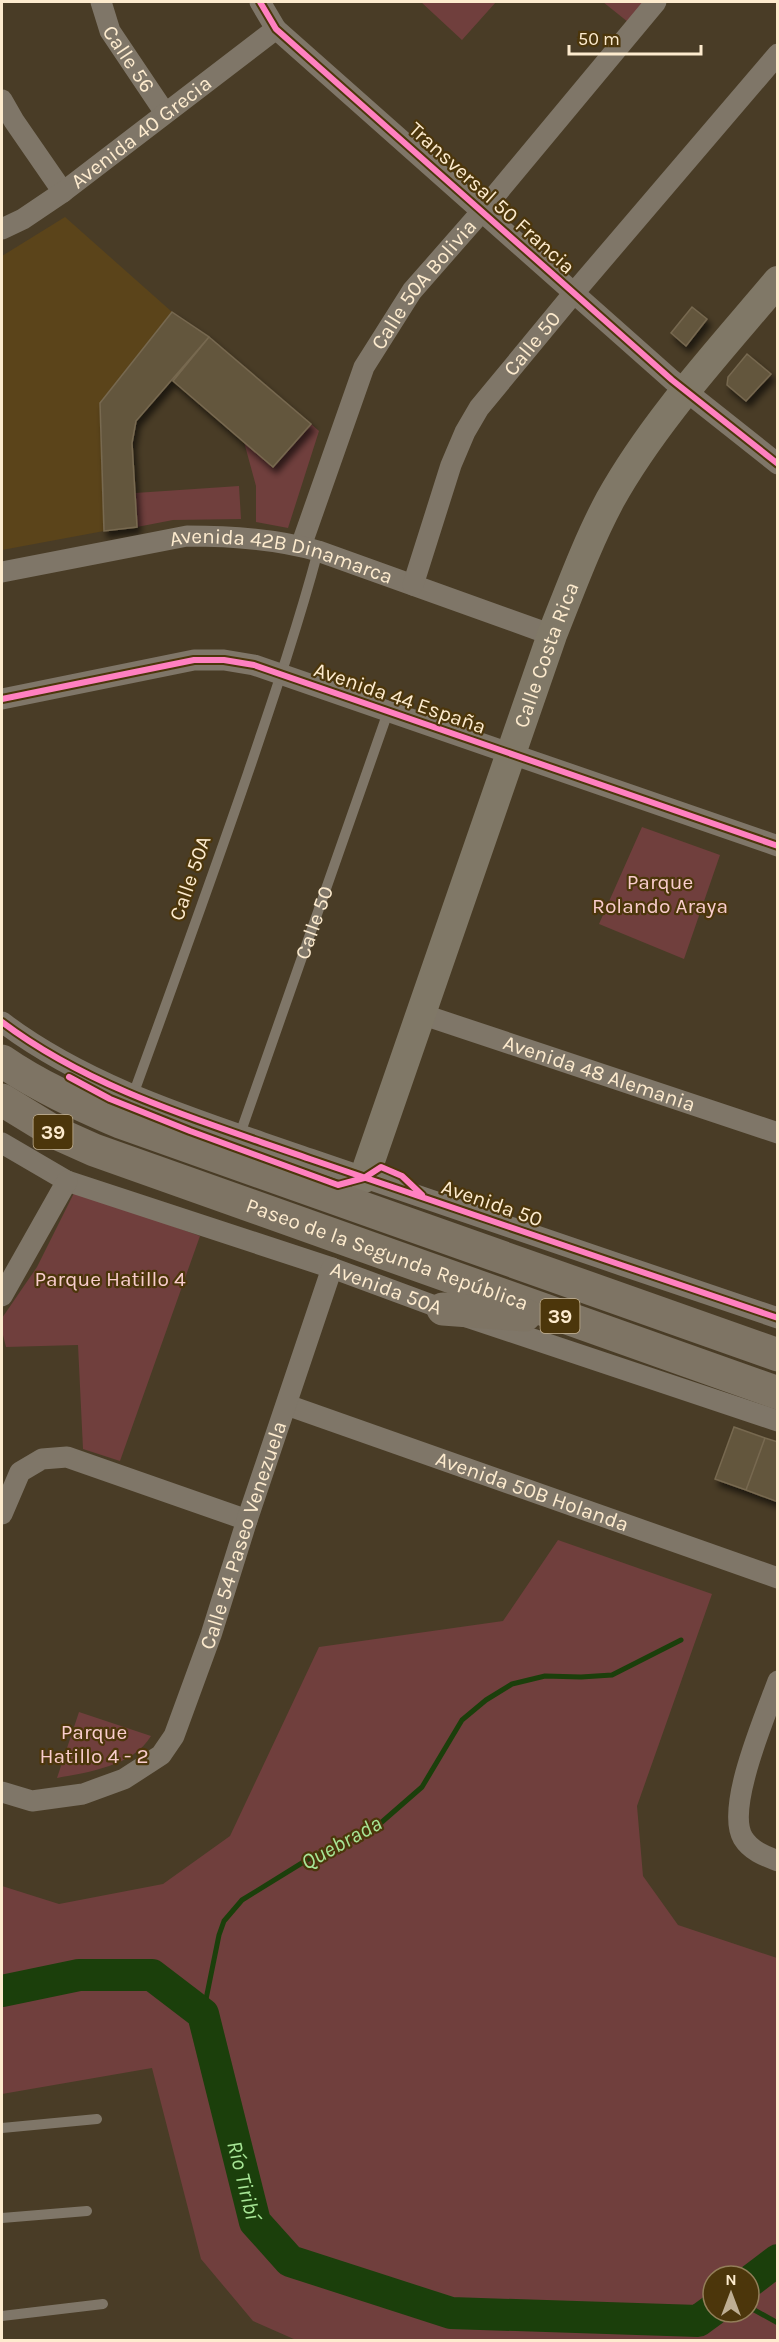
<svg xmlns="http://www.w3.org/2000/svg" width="779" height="2342" font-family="Karla,sans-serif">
<defs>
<filter id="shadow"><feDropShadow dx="3.5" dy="6" stdDeviation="3" flood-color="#0009"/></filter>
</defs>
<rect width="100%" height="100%" fill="#493c26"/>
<path fill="#5b441a" d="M65,217l107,95 -72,91 4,128 -102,19v-294z"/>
<path fill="#703f3d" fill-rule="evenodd" d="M421,2h75l-34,38z
M603,2h43l-18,20z
M311,424l8,7 -31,97 -32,-6v-36l-12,-44 29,25z
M239,486l2,33 -68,1 -36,7 -2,-34z
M642,827l78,28 -36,104 -85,-35z
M75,1191l125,45 -80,225 -37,-12 -5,-104 -72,2 -4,-16v-13l35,-51z
M558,1540l154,54 -75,212 6,70 35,49 99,33v382h-481l-43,-19 -52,-62 -49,-191 -150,26v-208l57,18 104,-20 67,-48 89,-189 184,-26zM713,2276h36v36h-36z
M79,1712l72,24c-18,30 -62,36 -94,42z"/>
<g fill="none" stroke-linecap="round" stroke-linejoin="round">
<path stroke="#1b3f0b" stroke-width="5" d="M203,2014l16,-79 5,-14 18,-21 68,-42 65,-30 47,-41 40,-67 24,-20 26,-16 33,-8 36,1 31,-2 69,-35
M749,2307l29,16"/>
<g stroke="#1b3f0b" stroke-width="32">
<path id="s1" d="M2,1991l77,-16h73l51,39 52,208 35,39 161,52 247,8 15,-11"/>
<path d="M749,2282l29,-22"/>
</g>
</g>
<path fill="#64563e" stroke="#776950" stroke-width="1.5" filter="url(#shadow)" d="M692,307l15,12 -21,27 -15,-13z
M172,312l37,25 -73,84 -4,22 5,84 -33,4 -4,-128z
M209,337l102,87 -38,43 -100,-86z
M747,354l24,20 -25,27 -19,-16 1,-8z
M734,1427l31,11 -19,52 -31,-11z
M765,1438l13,4v60l-32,-12z"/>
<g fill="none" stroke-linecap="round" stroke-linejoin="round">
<g stroke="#7f7668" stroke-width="10">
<path d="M133,1095c39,-107 78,-214 115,-322 25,-74 50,-147 70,-222"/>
<path id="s2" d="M240,1134l148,-422"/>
<path d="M2,2128l95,-9"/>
<path d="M2,2218l85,-7"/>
<path d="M2,2316l101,-12"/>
</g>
<g stroke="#7f7668" stroke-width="21">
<path id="s3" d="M101,2l9,29 55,82"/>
<path d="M260,2l16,27 396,351 106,84"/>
<path d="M2,100l12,21 49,71"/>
<path id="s4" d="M2,229l21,-10 40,-27 213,-163"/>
<path id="s5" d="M301,546l63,-179 48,-76 71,-81 173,-208"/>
<path id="s6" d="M2,572l185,-36c43,0 90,3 131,15l234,84"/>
<path id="s7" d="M413,585l38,-120 14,-33 14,-24 94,-114 205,-240"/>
<path d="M2,699l192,-39h30l30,5 524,181"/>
<path id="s8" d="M421,1014l357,119"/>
<path d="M2,1022c90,68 203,100 308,137 156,54 312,106 468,159"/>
<path id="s9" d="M2,1143l65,38 265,87 111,41 335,112"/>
<path d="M2,1296l65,-115"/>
<path id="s10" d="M287,1405l491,173"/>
<path d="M2,1514l18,-42 22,-13 25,-2 180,63"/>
<path d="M778,1681c-12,33 -53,127 -35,157 8,13 22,18 35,23"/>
<path id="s11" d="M2,1792l30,9 51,-7 41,-15 37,-24 13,-19 37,-101 36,-115 85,-252"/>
</g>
<path stroke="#807867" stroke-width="30" id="s12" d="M364,1178l188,-543c18,-45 35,-92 58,-135 44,-79 110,-150 168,-219"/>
<g stroke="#7e7464" stroke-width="33">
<path d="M2,1061c36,25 77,43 118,61l658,233"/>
<path id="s13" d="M2,1100l54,33 38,17 684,243"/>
<path d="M443,1309l82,6"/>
</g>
<defs>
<path id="cycleway" d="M260,2l16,27 396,351 106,84
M2,699l192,-39h30l30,5 524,181
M2,1022c90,68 203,100 308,137 156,54 312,106 468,159
M69,1077l41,22 80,32 148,54 26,-7 17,-11 21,9 20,19"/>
</defs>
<use href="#cycleway" stroke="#4c360b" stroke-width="10"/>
<use href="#cycleway" stroke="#ff80c0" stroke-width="6"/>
</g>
<g text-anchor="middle" stroke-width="4.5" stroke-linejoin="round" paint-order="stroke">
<g fill="#4c360b" stroke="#c8b594" stroke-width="1.5">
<rect x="33.5" y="1115" width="39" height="34" rx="4.5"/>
<rect x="540.5" y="1299" width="39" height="34" rx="4.5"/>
</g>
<g font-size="20" font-weight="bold" fill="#fdebce">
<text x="53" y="1139">39</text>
<text x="560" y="1323">39</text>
</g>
<g font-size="21" fill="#fdebce" stroke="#4c360b">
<text dy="7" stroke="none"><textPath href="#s3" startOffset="64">Calle 56</textPath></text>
<text dy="7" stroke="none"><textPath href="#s4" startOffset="170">Avenida 40 Grecia</textPath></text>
<text transform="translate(492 198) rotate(42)" y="7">Transversal 50 Francia</text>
<text dy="7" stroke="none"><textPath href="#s5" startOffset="292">Calle 50A Bolivia</textPath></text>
<text dy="7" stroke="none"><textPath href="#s7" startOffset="273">Calle 50</textPath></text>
<text dy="7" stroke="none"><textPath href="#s6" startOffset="285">Avenida 42B Dinamarca</textPath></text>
<text dy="7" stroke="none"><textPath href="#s12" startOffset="554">Calle Costa Rica</textPath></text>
<text transform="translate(400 698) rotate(19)" y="7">Avenida 44 España</text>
<text transform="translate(190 878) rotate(-71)" y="7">Calle 50A</text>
<text dy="7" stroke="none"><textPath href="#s2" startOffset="224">Calle 50</textPath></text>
<text dy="7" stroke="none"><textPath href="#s8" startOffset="188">Avenida 48 Alemania</textPath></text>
<text transform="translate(492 1203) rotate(19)" y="7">Avenida 50</text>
<text dy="7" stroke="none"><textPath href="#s13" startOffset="416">Paseo de la Segunda República</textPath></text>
<text dy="7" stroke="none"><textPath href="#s9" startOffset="412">Avenida 50A</textPath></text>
<text dy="7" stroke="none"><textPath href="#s10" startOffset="260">Avenida 50B Holanda</textPath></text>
<text dy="7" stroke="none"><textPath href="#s11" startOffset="406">Calle 54 Paseo Venezuela</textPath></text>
</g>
<g font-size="21" fill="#f9cdcd" stroke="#4c360b">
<text x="660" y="889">Parque<tspan x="660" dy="24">Rolando Araya</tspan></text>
<text x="110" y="1286">Parque Hatillo 4</text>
<text x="94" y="1739">Parque<tspan x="94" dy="24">Hatillo 4 - 2</tspan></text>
</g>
<g font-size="22" font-style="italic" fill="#a7e696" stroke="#4c360b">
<text transform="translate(341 1842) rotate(-29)" y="8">Quebrada</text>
<text dy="8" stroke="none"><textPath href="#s1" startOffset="387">Río Tiribí</textPath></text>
</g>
</g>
<rect width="779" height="2342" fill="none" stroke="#fdebce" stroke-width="6"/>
<g transform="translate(731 2294)"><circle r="28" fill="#4c360b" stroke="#937e59" stroke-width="1.5"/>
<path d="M0-4.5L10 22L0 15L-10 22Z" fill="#beae93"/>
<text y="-9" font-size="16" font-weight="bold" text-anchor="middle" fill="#fdebce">N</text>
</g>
<path d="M569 45v9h132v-9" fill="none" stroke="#fdebce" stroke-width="3"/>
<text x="578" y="45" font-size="18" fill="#fdebce" stroke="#4c360b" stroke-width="4.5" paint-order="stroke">50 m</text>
</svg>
